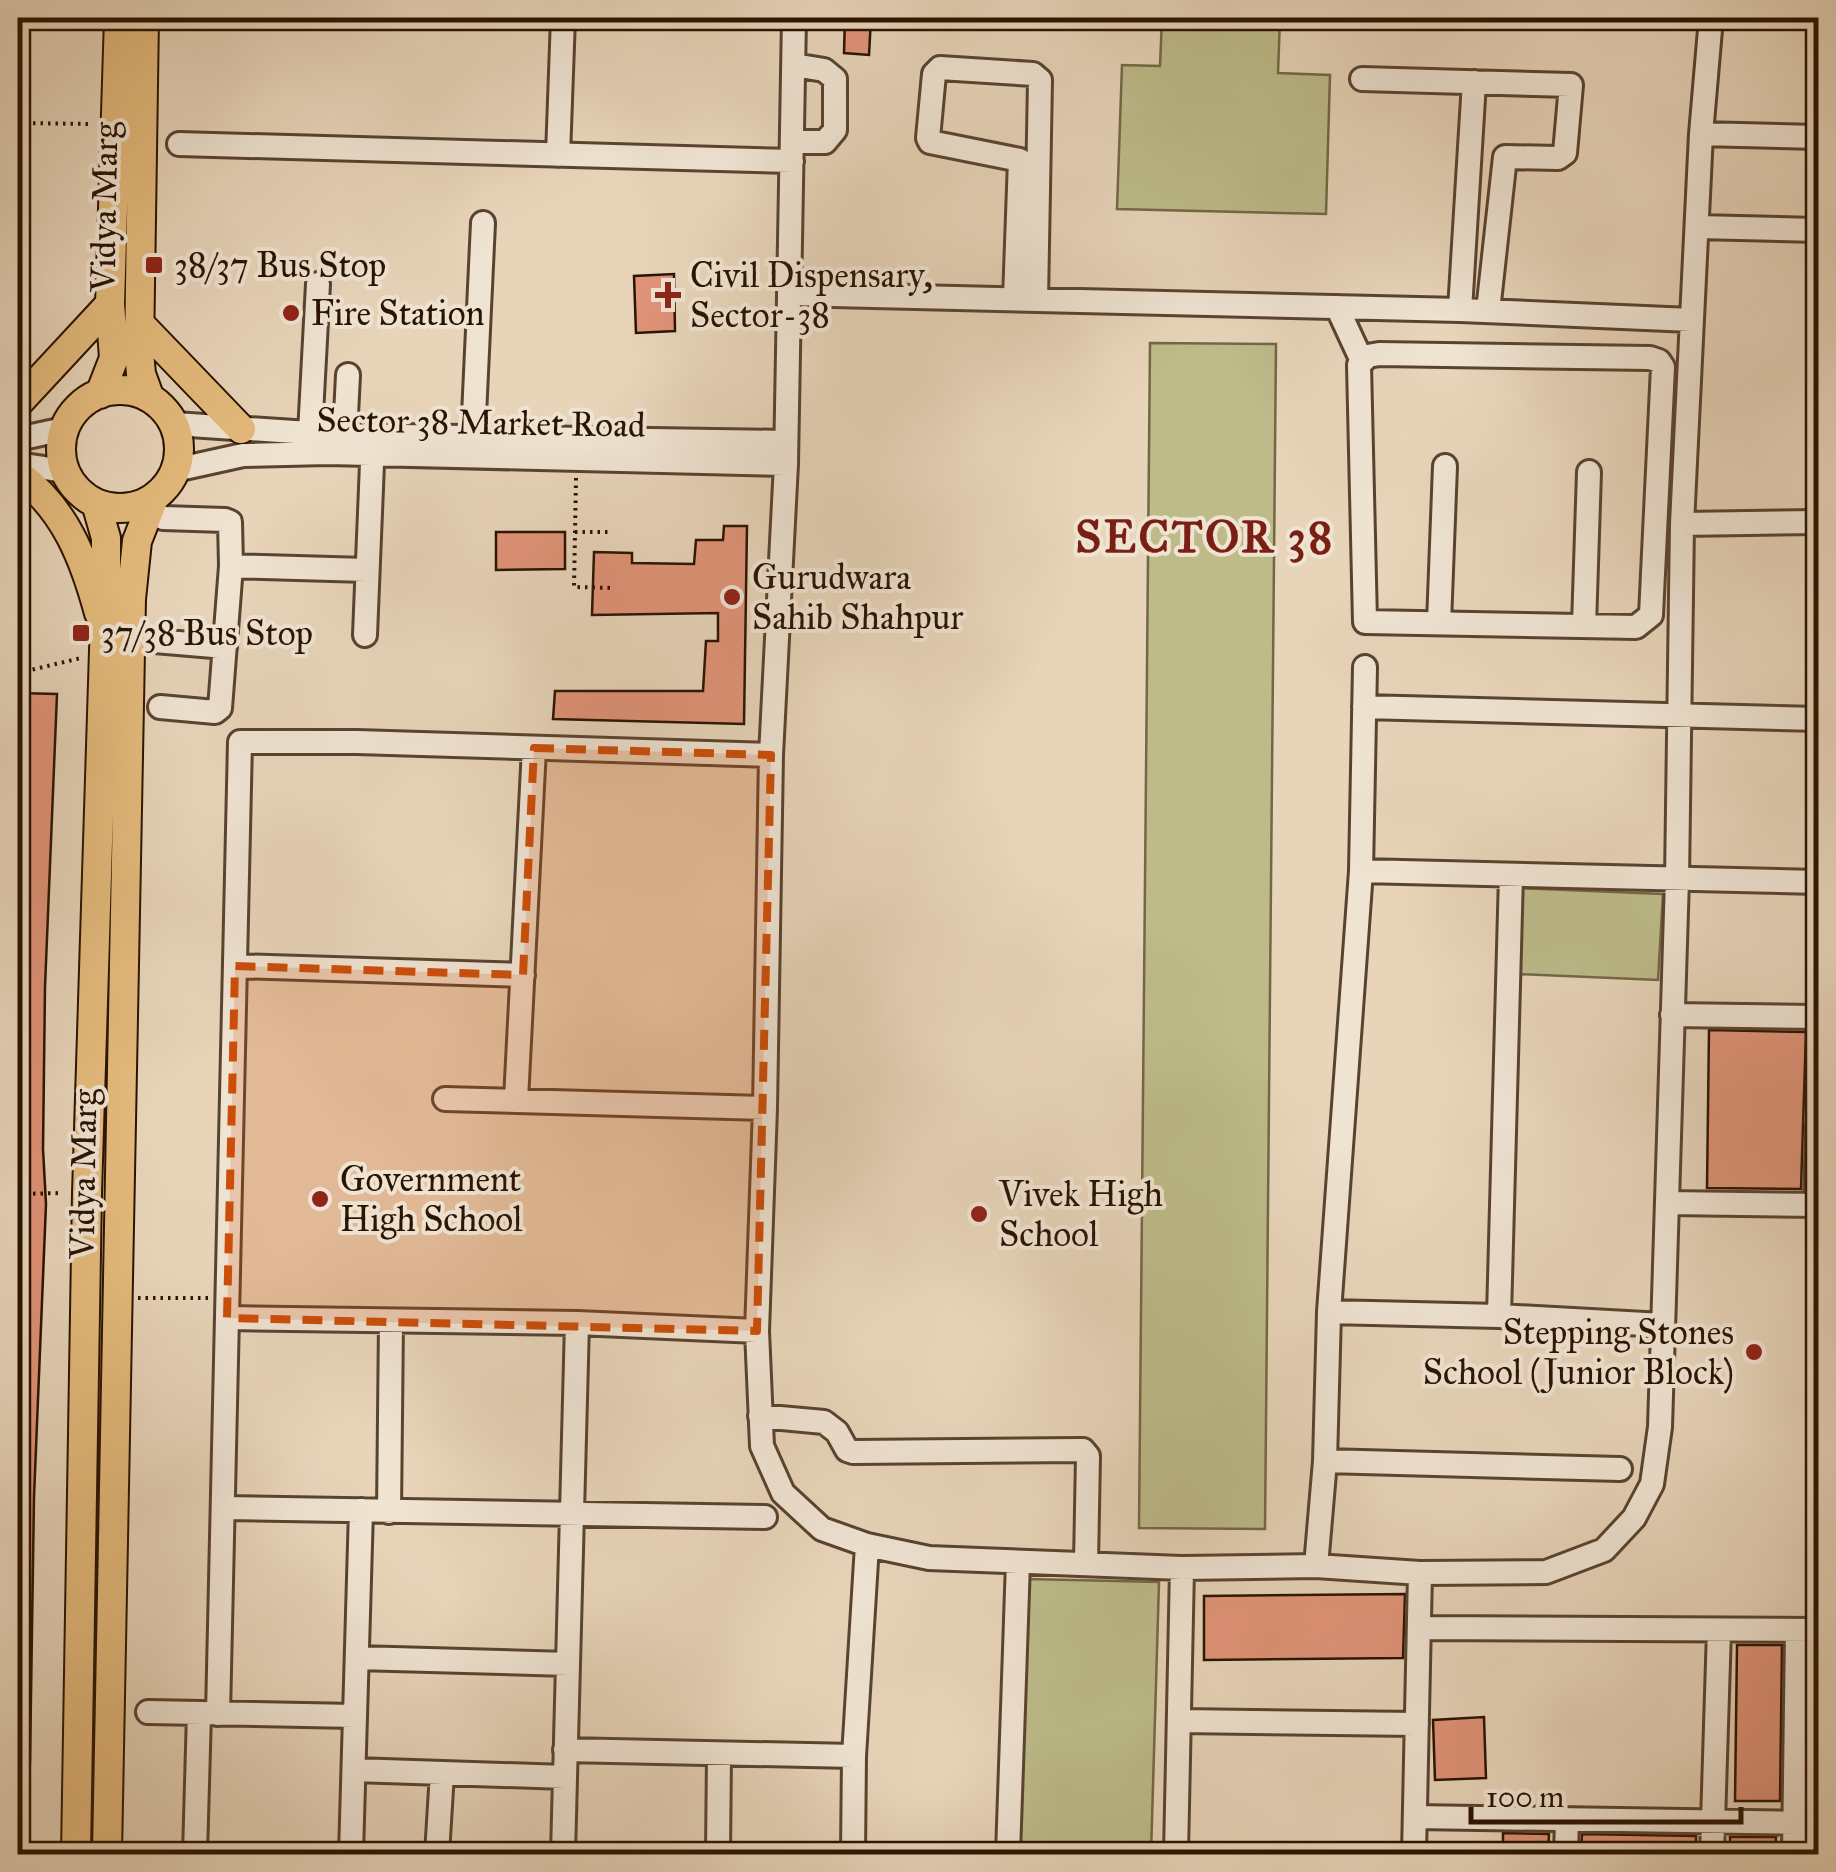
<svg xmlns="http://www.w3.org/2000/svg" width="1836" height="1872" font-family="'IM FELL Great Primer',serif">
<rect width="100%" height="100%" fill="#e7d4b9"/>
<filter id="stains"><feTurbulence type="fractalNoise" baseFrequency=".002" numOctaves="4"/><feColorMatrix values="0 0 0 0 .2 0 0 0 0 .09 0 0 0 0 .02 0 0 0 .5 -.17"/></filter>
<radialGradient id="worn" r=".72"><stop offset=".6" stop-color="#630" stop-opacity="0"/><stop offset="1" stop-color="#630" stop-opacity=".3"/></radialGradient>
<path fill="#bdbb8a" stroke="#746746" stroke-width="2.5" d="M1162,18h118l-2,55 52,2 -4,139 -209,-5 5,-144 38,1z
M1150,343l126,1 -11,1185 -126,-1z
M1521,888l142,6 -5,86 -141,-6z
M1028,1579l131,3 -8,272h-132z"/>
<path fill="#e09378" stroke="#2a1301" stroke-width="2.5" d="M845,18h26l-2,37 -25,-2z
M674,274l1,57 -39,2 -2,-57z
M724,526h23l-3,198 -191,-5 2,-28h148l3,-50h12v-28l-126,2 2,-63 38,1v10l62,1 2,-24h27z
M496,532h69v37l-69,1z
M18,693l39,1 -12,293 -2,162 3,55 -12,293 -4,265h-12z
M1709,1030l97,2 -5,157 -94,-1z
M1405,1594l-2,64 -199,2v-64z
M1737,1645h45l-2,156h-45z
M1484,1717l2,61 -51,2 -2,-60z
M1503,1833l46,1 -1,20h-45z
M1582,1834l114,2v18h-115z
M1730,1837h46l-1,17h-45z"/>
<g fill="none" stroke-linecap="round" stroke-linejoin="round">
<defs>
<path id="minor" d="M794,18l-8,446 -15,291 -6,353 -8,223 5,115 21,47 39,36 45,16 62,13 253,10 134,-2 104,7 126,-1 58,-22 30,-32 18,-34 8,-57 17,-548 5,-355 19,-390 10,-116
M1362,79l209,6 -6,68 -7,5 -53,-1 -17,154
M1701,134l117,3
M793,142h32l10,-12v-51l-11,-9 -30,-5
M179,144l613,17
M558,155l5,-137
M1698,227l120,3
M791,294l669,16 231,10
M1015,299l5,-139 -90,-18 -2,-4 6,-64 6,-6 93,6 7,6 -4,220
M1337,307l25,54
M1460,310l14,-228
M1379,354l271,4 9,3 4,6 -12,248 -15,12 -271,-5 -6,-257 9,-9z
M175,424l164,11 447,7
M310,433l8,-149
M345,435l3,-60
M473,437l10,-214
M18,439l46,-10
M18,464l46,7
M175,470l68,-15 85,-2 458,11
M163,518l62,2 5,2 1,44
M1682,524l136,-2
M1439,623l6,-157
M1584,626l5,-154
M365,635l8,-196
M143,640l82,7
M160,707l55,5 5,-4 11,-142 135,4
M1364,707l454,12
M1361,871l457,11
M235,966l288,9
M1672,1015l146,2
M445,1099l320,9
M516,1100l18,-352
M1667,1203l151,2
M1816,1205l2,-79
M1329,1312l170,4 164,9
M1499,1316l12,-441
M227,1318l350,5 180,8
M760,1416l64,6 13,10 10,18 6,2 230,-2 5,6 -2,108
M1325,1461l295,8
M223,1508l542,9
M389,1512l2,-191
M1316,1566l9,-105 4,-149 32,-441 4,-204
M1419,1628l399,2
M357,1658l211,6
M148,1712l207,4
M218,1714l22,-972h117l414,13
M1179,1721l238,3
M565,1750l289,6
M354,1770l211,7
M1415,1817l403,6
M195,1854l4,-141
M351,1854l10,-344
M437,1854l5,-81
M563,1854l14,-531
M718,1854l1,-100
M853,1854l1,-98 13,-211
M1008,1854l10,-292
M1176,1854l6,-286
M1414,1854l6,-281
M1566,1854l1,-34
M1712,1854l7,-224
M1794,1854l3,-223"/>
<path id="major" d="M144,18l-5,334 2,22 8,22
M140,324l101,105
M61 449a59 59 0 1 1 118 0a59 59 0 1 1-118 0Z
M100,394l14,-36 -4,-54 9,-286
M18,403l92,-99
M18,474c47,35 66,84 81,139
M76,1854l11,-661 19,-606v-49l-10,-35
M107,1854l24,-1255 6,-58 17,-43"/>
</defs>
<use href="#minor" stroke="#59432f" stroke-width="28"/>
<use href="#major" stroke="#2a1301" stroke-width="32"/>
<path stroke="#2a1301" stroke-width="4" stroke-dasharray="2.5 5" stroke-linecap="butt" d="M18,123l75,1
M576,478l-2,109 39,1
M575,532h33
M18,673l63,-15
M18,1194l45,-1
M138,1298h70"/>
<use href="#minor" stroke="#efe3d2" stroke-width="22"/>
<use href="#major" stroke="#e4ba7c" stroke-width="28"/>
</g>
<path fill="#cc4e0a" fill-opacity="0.2" stroke="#cc4e0a" stroke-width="8" stroke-dasharray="20 12" stroke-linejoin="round" d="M534,748l237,7 -14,576 -530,-13 8,-352 288,9z"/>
<g fill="#8f2418" stroke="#efe3d2" stroke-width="4">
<rect x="144" y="255" width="20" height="20" rx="5"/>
<path d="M663 280h10v10h10v10h-10v10h-10v-10h-10v-10h10z"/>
<circle cx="291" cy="313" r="10"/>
<circle cx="732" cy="597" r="10"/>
<rect x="71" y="623" width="20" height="20" rx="5"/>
<circle cx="320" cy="1199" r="10"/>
<circle cx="979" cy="1214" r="10"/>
<circle cx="1754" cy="1352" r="10"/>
</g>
<g text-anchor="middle" stroke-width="8" stroke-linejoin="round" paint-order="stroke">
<g font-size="35" fill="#2a1301" stroke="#efe3d2">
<text transform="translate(104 207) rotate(-89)" y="12">Vidya Marg</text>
<text transform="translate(481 422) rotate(1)" y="12">Sector 38 Market Road</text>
<text transform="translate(83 1174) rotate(-89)" y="12">Vidya Marg</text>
</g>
<g font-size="35" fill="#2a1301" stroke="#efe3d2" text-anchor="start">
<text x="174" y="277">38/37 Bus Stop</text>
<text x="690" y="287">Civil Dispensary,<tspan x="690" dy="40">Sector-38</tspan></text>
<text x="311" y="325">Fire Station</text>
<text x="752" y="589">Gurudwara<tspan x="752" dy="40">Sahib Shahpur</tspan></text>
<text x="101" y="645">37/38 Bus Stop</text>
<text x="340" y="1191">Government<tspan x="340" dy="40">High School</tspan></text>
<text x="999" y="1206">Vivek High<tspan x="999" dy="40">School</tspan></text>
<text x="1734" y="1344" text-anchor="end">Stepping Stones<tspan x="1734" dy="40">School (Junior Block)</tspan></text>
</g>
<g font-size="45" font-weight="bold" letter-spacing="2.5" fill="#7a1f14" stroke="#efe3d2">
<text x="1205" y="552">SECTOR 38</text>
</g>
</g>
<rect width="1836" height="1872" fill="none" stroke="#e7d4b9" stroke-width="60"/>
<rect x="20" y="20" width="1796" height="1832" fill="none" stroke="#2a1301" stroke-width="5"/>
<rect x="30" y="30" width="1776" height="1812" fill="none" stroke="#2a1301" stroke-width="2.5"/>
<path d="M1471 1807v15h270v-15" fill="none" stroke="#2a1301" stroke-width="5"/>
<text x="1486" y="1807" font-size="30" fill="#2a1301" stroke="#efe3d2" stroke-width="8" paint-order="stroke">100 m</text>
<rect width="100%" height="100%" filter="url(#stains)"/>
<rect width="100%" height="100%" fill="url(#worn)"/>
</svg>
